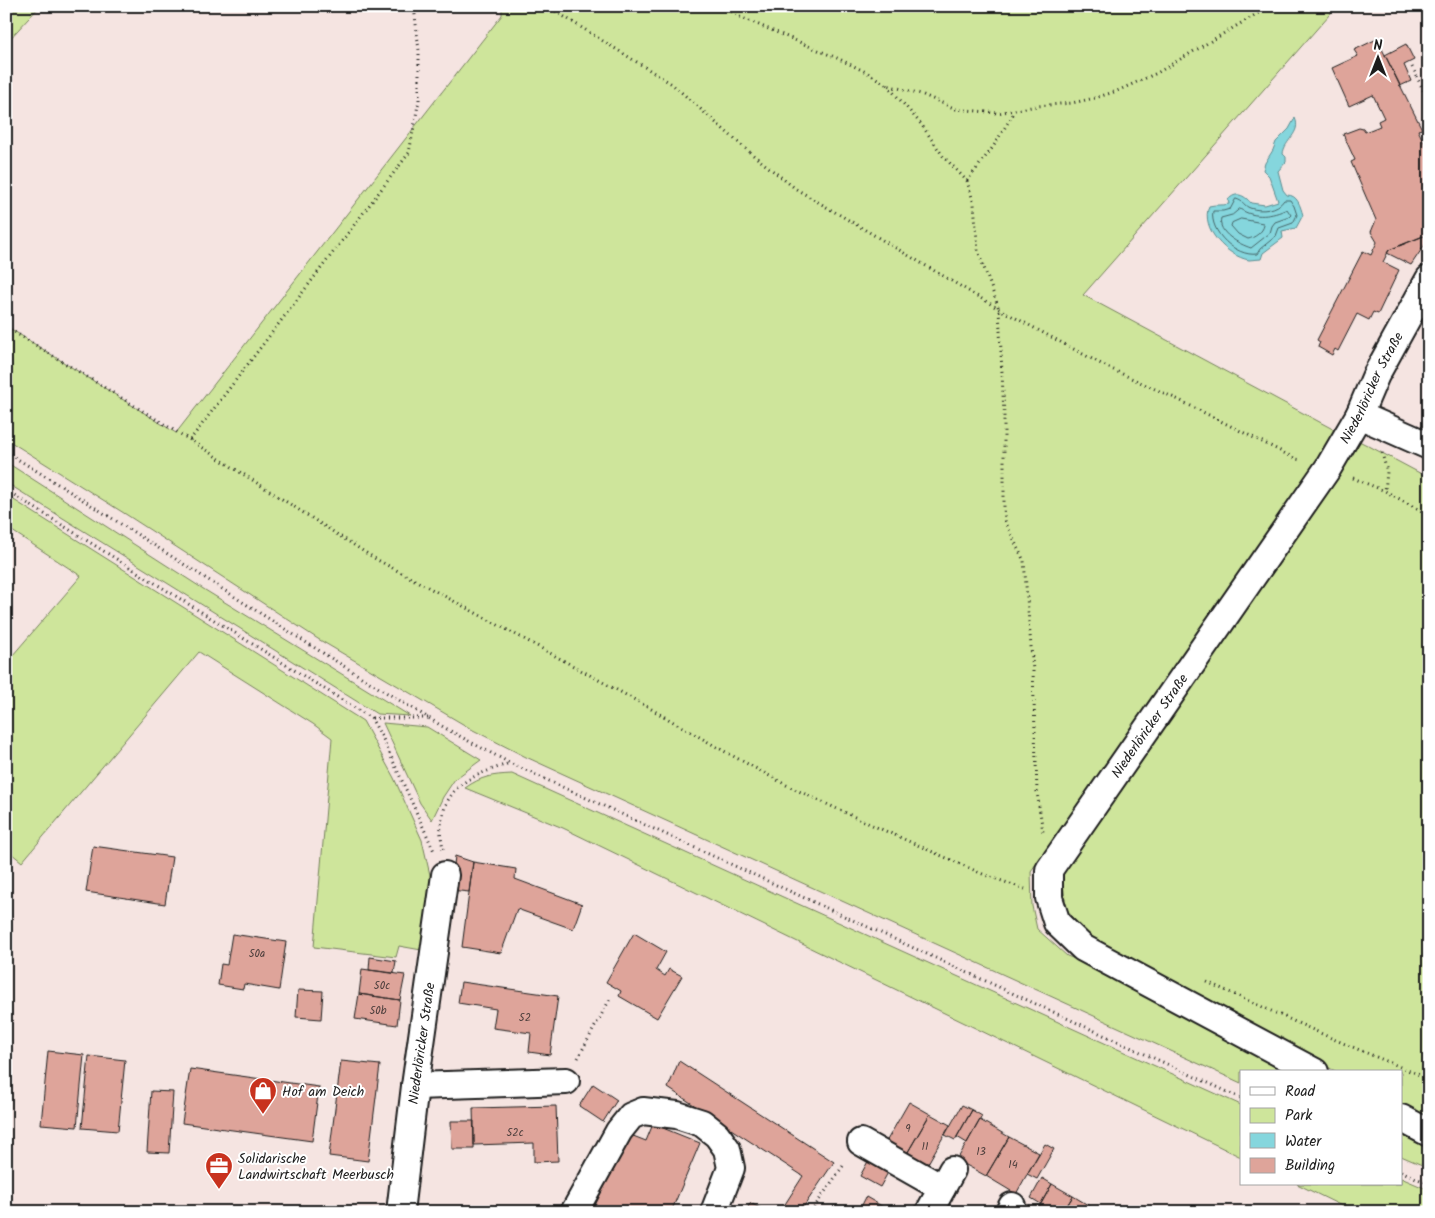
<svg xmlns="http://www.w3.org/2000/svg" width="1435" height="1218" font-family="Kalam,sans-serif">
<rect width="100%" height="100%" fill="#f5e4e1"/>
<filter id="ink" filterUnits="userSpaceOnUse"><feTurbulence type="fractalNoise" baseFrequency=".02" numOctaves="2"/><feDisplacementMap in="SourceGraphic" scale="10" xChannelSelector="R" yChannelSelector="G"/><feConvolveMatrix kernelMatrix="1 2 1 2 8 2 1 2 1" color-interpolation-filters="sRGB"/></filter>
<g filter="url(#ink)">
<path fill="#cee59b" stroke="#75805c" d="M6,6h34l-34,37z
M502,6h835l-254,289 259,139 -311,437 1,35 5,23 30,27 37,14 190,102h-53v11l-715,-326 -53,-27 -155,-91 -191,-124 -121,-76v-113l170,107 326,-418z
M1353,438l16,8 60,32v642l-28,-14v-34h-64l-133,-70 -119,-65 -19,-29 -4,-34z
M6,462l199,128 205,126 -33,-2 -367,-229 -4,-2z
M6,495l357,226 31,57 28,62 13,57 -8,54 -28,-5 -3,11 -82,-10 18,-209 -19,-14 -114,-72 -177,210 -16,-13v-186l75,-87 -75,-49z
M383,723l44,4 54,33 -26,19 -12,18 -11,23 -12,-17z
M512,774l729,331v52l-678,-329 -98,-40c17,-12 27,-13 47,-14z
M1401,1135l28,14v19l-28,-12z
M1401,1178l28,12v22h-75l-57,-28h104z"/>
<path fill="#85d6dd" stroke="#5b8c90" d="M1295,118c7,15 -11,22 -12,36l3,3v5l-8,9 5,19 4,5c11,0 13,11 16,20l-7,13 -14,3 1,7 -20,15 -2,6c-4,0 -8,1 -12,1 -22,-4 -49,-31 -40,-54 7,-2 13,0 20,-2l-1,-4c8,-9 16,-5 23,3l14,2 13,-4 -9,-25 -6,-6 2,-7 8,-13 3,-8 13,-13z"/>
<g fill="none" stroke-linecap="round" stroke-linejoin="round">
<path stroke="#466669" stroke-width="1" d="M1236,199c8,2 8,7 14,9 11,4 28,2 34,-8h6l4,6 3,9 -4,8 -14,5 -3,8 -16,13 -3,5c-21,3 -48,-22 -44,-43h10l7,-2z
M1240,209c14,10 33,7 47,0l4,6 -2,2 -14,5 -3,4 -2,7 -19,15c-12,-4 -34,-15 -30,-30l11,-3z
M1241,219l22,4 1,2c-1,7 -10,13 -16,14l-10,-5 -7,-8 1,-3z"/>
</g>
<path fill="#dea49a" stroke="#1c1c1c" d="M1377,39l45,90 -4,1 11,23v81l-40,16 -6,12 16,8 -21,44 -5,-2 -4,8 -12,-6 -19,37 -3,-2 -3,6 -14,-8 2,-5 -3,-2 46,-89 8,4 6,-13 -6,-10 5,-12 -25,-58 4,-2 -12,-26 16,-6 4,1 2,3 15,-6 -2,-5 6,-3 -11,-23 -24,11 -17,-38 26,-12 -4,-6z
M1406,44l8,16 -10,5 7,16 -11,5 -15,-31z
M1423,236l5,4 -17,25 -24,-12 2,-3z
M93,846l79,11 -7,47 -79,-12z
M455,856l18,6 -4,30 -18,-2z
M473,862l43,7 -1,10 67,25 -9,25 -56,-20 -16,44 -39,-6z
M634,933l32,19 -10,18 9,6 4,-7 13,7 -25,42 -38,-22 2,-5 -15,-9z
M232,934l54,8 -7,48 -35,-6 -1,5 -25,-4 3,-21 6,1z
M370,957l26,4 -2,12 -25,-3z
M362,969l43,6 -5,25 -41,-6z
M461,982l97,14 -8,59 -21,-3 2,-19 -38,-5 3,-19 -38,-6z
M298,990l25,1 -2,28 -25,-2z
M359,994l41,6 -3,25 -42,-6z
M48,1051l36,4 -7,72 -36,-3z
M89,1056l36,4 -7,71 -36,-3z
M341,1061l39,4 -12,96 -39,-5z
M679,1061l155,101 -34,50h-20l23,-36 -135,-88z
M190,1069l129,18 -7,54 -130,-18z
M593,1084l24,16 -14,22 -24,-16z
M151,1091l22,1 -4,61 -22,-1z
M909,1102l21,12 -25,43 -19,-15z
M962,1105l10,5 -17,30 -10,-5z
M556,1106l2,55 -24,1v-19l-60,2 -1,-37z
M972,1110l10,6 -15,27 -10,-6z
M930,1114l20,11 -23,40 -22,-8z
M980,1120l29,17 -23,39 -29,-16z
M451,1121h23v28h-22z
M653,1124l47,19 -29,69h-79l36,-78 18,7z
M1009,1137l30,16 -23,41 -30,-18z
M1045,1144l9,5 -17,30 -10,-5z
M871,1156l20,11 -11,20 -20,-11z
M1042,1178l10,6 -11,20 -10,-6z
M1052,1184l21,12 -10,16h-27z
M1073,1196l20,12 -2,4h-28z
M866,1197l26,15h-23l-8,-5z
M750,1203l18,9h-22z"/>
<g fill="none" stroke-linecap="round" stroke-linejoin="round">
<defs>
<g id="minor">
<path d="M1359,415l70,31"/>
<path id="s1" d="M1315,1072l-232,-124 -26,-25 -8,-25v-28l279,-402 31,-53 17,-40 53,-96"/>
<path d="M415,1086l151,-5"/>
<path d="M1401,1118l28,15"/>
<path d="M861,1142l81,46"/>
<path id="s2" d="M400,1212l15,-126 30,-211"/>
<path d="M574,1212l45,-81 12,-15 12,-5 34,4 25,8 15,12 10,14 4,19 -17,44"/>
<path d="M929,1212l23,-42"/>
<path d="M1009,1212l3,-6"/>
</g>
</defs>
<use href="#minor" stroke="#1c1c1c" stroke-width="30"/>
<path stroke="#1c1c1c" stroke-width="3" stroke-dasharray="1 4" stroke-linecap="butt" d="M547,6l125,78 75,66 49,39 203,120 108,58 72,33 117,59 6,1
M723,6l17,11 97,41 31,15 19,12 34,9 35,15 42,4 39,-7 35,-3 23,-5 22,-7 40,-18 113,-67
M1412,67l17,35
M887,85l34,39 22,32 24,25 7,23 4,47 21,58 5,106v93l1,13 19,40 9,110 4,121 6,40
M967,181l26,-34 22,-36
M6,327l184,113 184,118 163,88 109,60 76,44 68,37 82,38 113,50 40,14
M190,440l219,-287 10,-53v-49l-5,-45
M6,452c142,87 279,180 421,265 27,17 55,31 83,46l731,335
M1382,453l5,19 -2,19
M1353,478l32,13 44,24
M6,490l365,228 12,21 51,112
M372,718h56
M443,849c-1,-7 -3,-16 -2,-23 4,-44 33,-50 69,-63
M1207,982l124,56 98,41
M578,1058l33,-61
M1401,1171l28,13
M811,1212l34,-49"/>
<use href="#minor" stroke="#fff" stroke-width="26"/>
</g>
</g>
<defs>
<symbol id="shop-pin" viewBox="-11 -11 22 30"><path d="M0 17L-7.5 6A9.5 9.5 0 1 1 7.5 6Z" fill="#c8321e" stroke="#fff"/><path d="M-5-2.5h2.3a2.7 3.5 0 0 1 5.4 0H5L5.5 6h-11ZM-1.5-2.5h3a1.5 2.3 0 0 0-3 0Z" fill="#fff"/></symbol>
<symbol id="office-pin" viewBox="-11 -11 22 30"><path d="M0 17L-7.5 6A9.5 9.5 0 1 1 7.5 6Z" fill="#c8321e" stroke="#fff"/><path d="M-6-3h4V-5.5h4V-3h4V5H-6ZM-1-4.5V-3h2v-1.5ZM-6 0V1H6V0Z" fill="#fff"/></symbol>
</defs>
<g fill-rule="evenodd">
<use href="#shop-pin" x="247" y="1075" width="32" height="43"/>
<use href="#office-pin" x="203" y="1150" width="32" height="43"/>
</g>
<g text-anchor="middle" stroke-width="4" stroke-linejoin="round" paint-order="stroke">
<g font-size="11" fill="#4c3e3c">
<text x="257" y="957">50a</text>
<text x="382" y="989">50c</text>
<text x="378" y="1014">50b</text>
<text x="525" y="1021">52</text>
<text x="908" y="1132">9</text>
<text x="515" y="1136">52c</text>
<text x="925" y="1150">11</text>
<text x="981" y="1155">13</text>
<text x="1013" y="1168">14</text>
</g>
<g font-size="14" fill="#1c1c1c" stroke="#fff">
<text dy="5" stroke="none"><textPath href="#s1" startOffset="934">Niederlöricker Straße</textPath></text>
<text dy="5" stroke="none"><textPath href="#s1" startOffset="529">Niederlöricker Straße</textPath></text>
<text dy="5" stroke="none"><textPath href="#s2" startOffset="170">Niederlöricker Straße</textPath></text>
</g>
<g font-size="14" fill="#1c1c1c" stroke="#fff" text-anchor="start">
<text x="282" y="1096">Hof am Deich</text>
<text x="238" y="1163">Solidarische<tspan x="238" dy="16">Landwirtschaft Meerbusch</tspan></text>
</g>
</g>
<rect width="1435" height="1218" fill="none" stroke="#fff" stroke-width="25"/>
<rect x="12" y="12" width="1410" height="1193" fill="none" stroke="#1c1c1c" stroke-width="2" filter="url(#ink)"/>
<rect x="1240" y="1070" width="162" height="115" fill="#ffffff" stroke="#a4a4a4"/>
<rect x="1250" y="1087" width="25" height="8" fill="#ffffff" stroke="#a4a4a4"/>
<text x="1285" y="1096" font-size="15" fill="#1c1c1c">Road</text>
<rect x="1250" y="1108" width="25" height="15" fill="#cee59b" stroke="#a4a4a4"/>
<text x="1285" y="1120" font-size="15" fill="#1c1c1c">Park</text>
<rect x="1250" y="1133" width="25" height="15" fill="#85d6dd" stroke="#a4a4a4"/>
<text x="1285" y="1146" font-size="15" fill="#1c1c1c">Water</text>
<rect x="1250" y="1158" width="25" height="15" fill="#dea49a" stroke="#a4a4a4"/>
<text x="1285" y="1170" font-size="15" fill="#1c1c1c">Building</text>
<g transform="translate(1378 58)" stroke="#ffffff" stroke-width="4" paint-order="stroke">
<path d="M0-4L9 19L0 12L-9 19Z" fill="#1c1c1c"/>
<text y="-8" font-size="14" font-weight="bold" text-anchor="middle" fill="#1c1c1c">N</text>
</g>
</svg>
